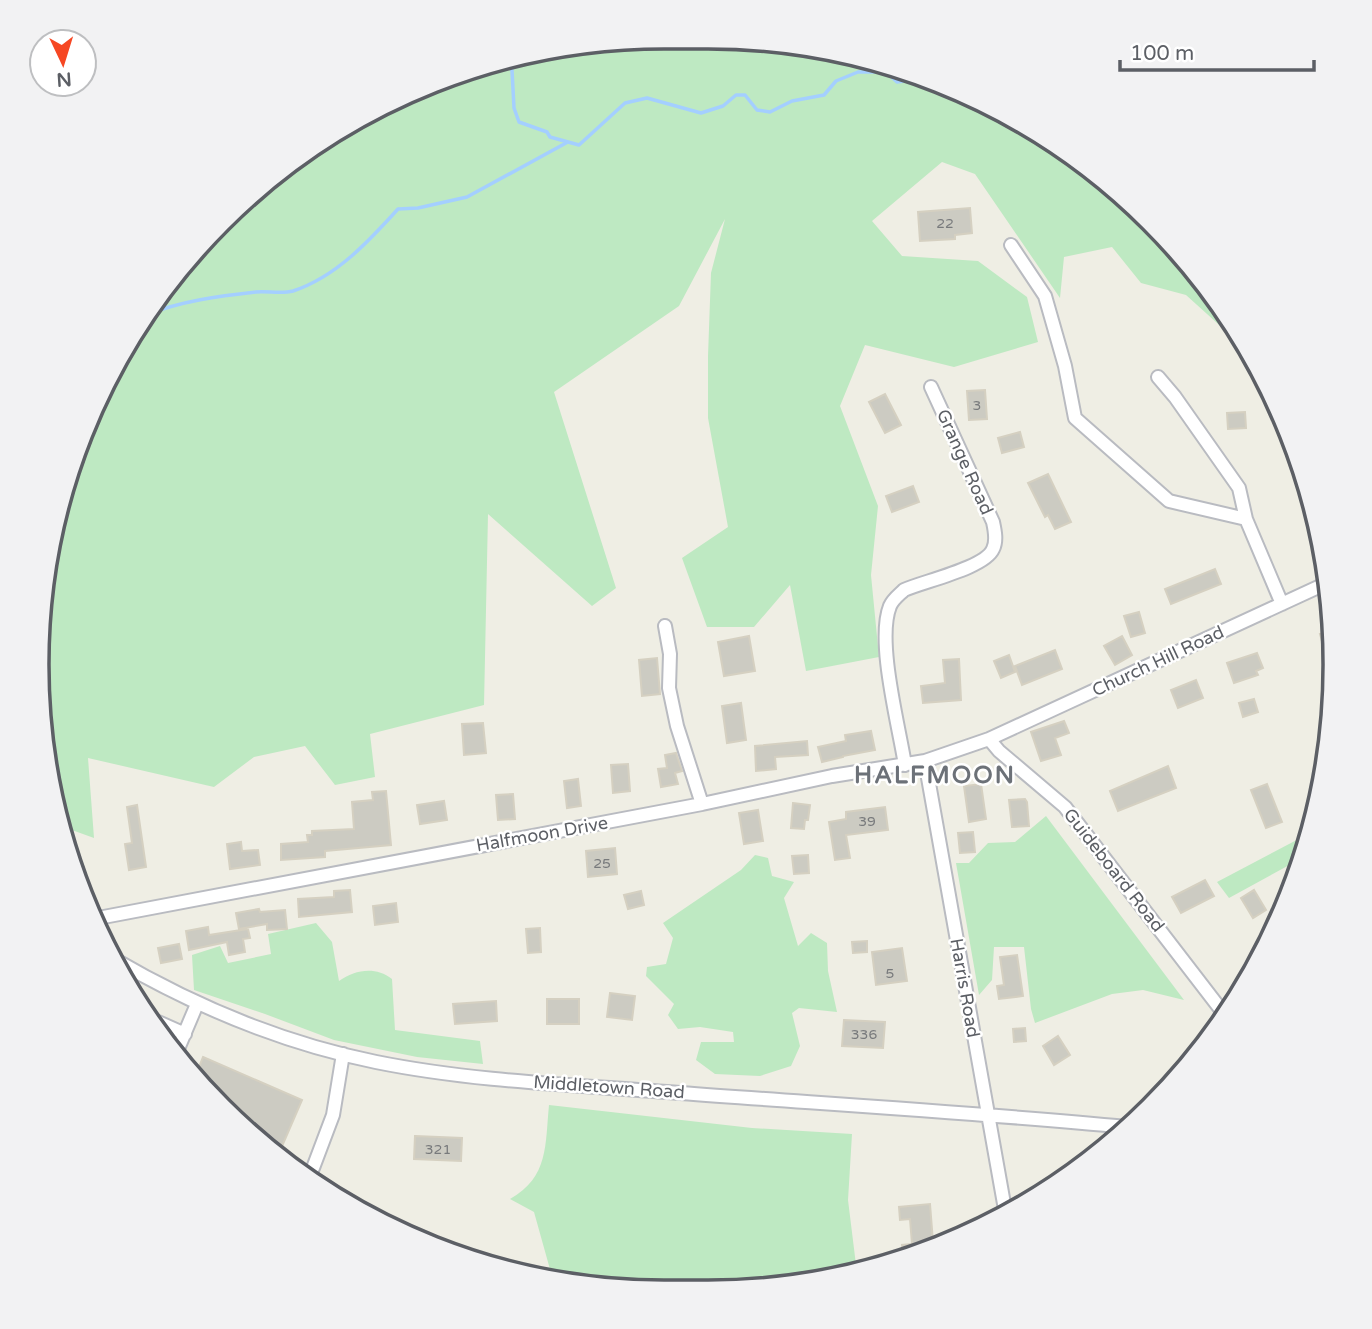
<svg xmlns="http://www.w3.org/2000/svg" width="1372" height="1329" font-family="'Varela Round',sans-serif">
<rect width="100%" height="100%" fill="#efeee4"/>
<path fill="#bee9c2" d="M664,37l126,5 120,28 112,51 99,71 84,90 34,54 -1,6 -52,-47 -45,-12 -29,-36 -48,10 -4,41 -85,-124 -33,-12 -70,59 30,35 76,5 49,36 11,45 -84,25 -89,-22 -25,61 38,100 -7,69 8,82 -73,14 -16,-86 -36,42h-47l-25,-69 46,-31 -20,-109v-62l3,-83 14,-54 -46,87 -125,86 62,196 -24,18 -104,-92 -4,191 -114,29 5,43 -40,8 -30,-39 -51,11 -40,30 -126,-29 6,80 -36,-13 -20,-119 4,-123 28,-120 51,-112 72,-101 122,-107 109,-58 118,-36z
M1046,816l138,184 -41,-10 -31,4 -77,29 -4,-14 -7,-62h-30l-2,33 -13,15 -23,-132h13l19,-20 27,-1z
M1310,833l-6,24 -75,41 -12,-16z
M755,855l13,3 4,18 22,6 -10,16 14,48 13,-13 16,10 1,28 9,41 -38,-4 -7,5 8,33 -9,20 -31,10 -45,-2 -19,-14 5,-18h33l-1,-10 -33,-5 -22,2 -10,-14 6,-11 -28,-28 1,-9 19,-3 7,-26 -10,-15 78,-53z
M316,923l16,19 7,39c16,-11 36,-15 53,-2l3,51 85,11 3,23 -66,-7 -83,-17 -69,-26 -71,-24 -2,-35 28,-9 8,17 43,-9 -3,-20z
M549,1105l203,23 100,6 -4,66 9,73 -108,18 -166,-4 -30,-7 -19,-68 -24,-13c39,-22 35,-54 39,-94z"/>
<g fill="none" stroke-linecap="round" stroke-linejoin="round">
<path stroke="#a4cfff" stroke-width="3.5" d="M501,61l11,9 2,38 5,14 28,10 3,5 29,8 46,-42 22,-5 54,15 22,-7 13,-11h9l12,15 13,2 22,-11 32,-6 12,-14 22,-9h28l11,10 30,-4
M146,315c35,-14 73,-19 110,-23 12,-1 26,2 37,-1 43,-14 76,-50 105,-82l20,-1 49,-11 99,-54"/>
</g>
<path fill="#cccbc2" stroke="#d5d0c1" stroke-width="2" d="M970,208l2,25 -17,2v4l-35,2 -2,-29z
M985,390l2,29 -18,1 -2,-29z
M885,394l16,31 -16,8 -16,-31z
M1245,412l1,16 -18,1 -1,-16z
M1020,432l4,15 -22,6 -4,-15z
M1048,474l23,48 -16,7 -7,-14 -3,2 -17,-34z
M913,486l6,16 -27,10 -6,-16z
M1215,569l6,15 -50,20 -6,-15z
M1139,612l6,21 -14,4 -7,-21z
M1334,631l-2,39h-2l-10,-36z
M749,636l6,35 -31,5 -6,-34z
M1122,636l10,19 -17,10 -11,-19z
M1055,650l7,19 -40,16 -7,-19z
M1257,653l6,15 -7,3 2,4 -24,8 -7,-20z
M1009,655l6,17 -14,6 -7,-17z
M657,658l3,36 -18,2 -3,-36z
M959,659l2,41 -38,3 -2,-17 24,-3 -2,-23z
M1196,680l7,18 -25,10 -7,-18z
M1254,699l4,13 -15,5 -4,-14z
M741,703l5,37 -19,3 -5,-37z
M1064,721l5,12 -14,5 6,17 -20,6 -10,-29z
M483,723l3,30 -22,2 -2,-31z
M871,731l4,19 -32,6v1l-21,5 -4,-15 28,-6 -1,-6z
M807,741l1,14 -33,2 1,12 -20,2 -1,-25z
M676,753l6,18 -7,2 3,11 -17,3 -3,-18 9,-1 -2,-13z
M628,764l2,27 -17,2 -2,-28z
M1168,766l8,22 -58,23 -8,-20z
M578,779l3,27 -14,2 -3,-27z
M981,784l5,35 -17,3 -5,-36z
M1267,784l15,38 -16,6 -15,-38z
M386,791l5,54 -66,6v6l-44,3v-16l27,-2 -1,-7h5v-4l42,-2 -2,-27 21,-2 -1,-8z
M513,794l2,25 -17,1 -2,-25z
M1025,799l2,3 2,24 -17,1 -3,-27z
M444,801l3,19 -27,4 -3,-19z
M793,803l17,2 -2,15h-3l-1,9 -13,-1z
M137,805l9,62 -17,3 -4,-26 7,-1 -5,-36z
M885,807l3,23 -42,5 4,23 -15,2 -6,-38 17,-3v-7z
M758,810l5,31 -19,3 -5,-31z
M973,832l2,20 -15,1 -2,-20z
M241,842l1,9 16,-1 2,15 -30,4 -3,-25z
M615,848l2,26 -29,3 -2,-26z
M808,855l1,18 -15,1 -2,-18z
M1205,880l9,16 -33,17 -9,-16z
M350,890l2,22 -53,5 -1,-18 36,-2v-6z
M1254,890l12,20 -13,8 -12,-20z
M641,891l3,14 -16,4 -4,-14z
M396,903l2,19 -23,3 -2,-19z
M259,909l1,3 25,-2 2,19 -20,1v-6l-28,5 -3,-16z
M208,927l1,8 39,-6 2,9 -7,1 2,13 -16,3 -2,-13 -38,8 -3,-19z
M540,928l1,24 -13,1 -2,-24z
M867,941v11l-14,1 -1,-11z
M179,944l3,15 -21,4 -3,-15z
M902,948l5,33 -31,4 -4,-33z
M1017,955l6,41 -24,3 -2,-13 7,-1 -4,-28z
M610,993l25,3 -3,24 -25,-3z
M547,999h32v25h-32z
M496,1001l1,20 -42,3 -2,-20z
M844,1020l41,2 -2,26 -41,-2z
M1025,1028l1,13 -12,1 -1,-13z
M1058,1036l12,19 -16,10 -11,-19z
M203,1057l99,43 -22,51 -29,-14 -56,-60z
M415,1136l47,2 -1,23 -47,-2z
M930,1204l3,38 7,-1 1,3 -38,14 -1,-13 10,-1 -2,-25 -10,1 -1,-13z"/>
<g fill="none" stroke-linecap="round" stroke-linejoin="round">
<defs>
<path id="minor" d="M1011,245l34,51 20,70 10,52 94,83 77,18 36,85
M1158,377l17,20 64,91 7,31
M665,626l5,28 -1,34 8,38 25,78
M989,739l10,12 66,56 160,208
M925,761l81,454
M905,765c-6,-39 -29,-124 -15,-159 3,-7 9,-11 14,-16 20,-9 81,-22 89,-41 4,-8 2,-18 0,-27l-62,-135
M93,919l609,-115 130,-28 93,-15 64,-22 338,-156
M112,958c82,48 170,85 264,104 99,20 203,23 304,31 149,11 299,20 448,34
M152,1023l6,-1 27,12
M175,1056l22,-52
M307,1177l6,-9 20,-53 10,-61"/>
</defs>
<use href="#minor" stroke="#b9bbc1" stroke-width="16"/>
<use href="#minor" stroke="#fff" stroke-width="12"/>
</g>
<g text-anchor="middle" stroke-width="5" stroke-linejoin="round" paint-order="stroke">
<g font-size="14" fill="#787a7c">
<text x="945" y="228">22</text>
<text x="977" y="410">3</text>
<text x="867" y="826">39</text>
<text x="602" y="868">25</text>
<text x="890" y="978">5</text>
<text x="864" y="1039">336</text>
<text x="438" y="1154">321</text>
</g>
<g font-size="18" fill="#5c5f65" stroke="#fff">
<text transform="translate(965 462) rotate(66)" y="6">Grange Road</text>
<text transform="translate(1158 661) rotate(-25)" y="6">Church Hill Road</text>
<text transform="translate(542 834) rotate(-10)" y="6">Halfmoon Drive</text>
<text transform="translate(1114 870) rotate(52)" y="6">Guideboard Road</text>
<text transform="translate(965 988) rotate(80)" y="6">Harris Road</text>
<text transform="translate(609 1087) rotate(4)" y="6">Middletown Road</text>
</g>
<g font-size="24" font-weight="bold" letter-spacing="2" fill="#6c7178" stroke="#fff">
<text x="935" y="783">HALFMOON</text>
</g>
</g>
<path d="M0 0H1372V1329H0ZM664 49H708A615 615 0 0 1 1323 664V665A615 615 0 0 1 708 1280H664A615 615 0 0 1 49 665V664A615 615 0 0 1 664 49Z" fill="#f2f2f3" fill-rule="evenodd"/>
<path fill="none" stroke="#5c5f65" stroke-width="3.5" d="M664 49H708A615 615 0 0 1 1323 664V665A615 615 0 0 1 708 1280H664A615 615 0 0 1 49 665V664A615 615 0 0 1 664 49Z"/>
<g transform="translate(63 63) rotate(176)"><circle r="33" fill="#ffffff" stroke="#bebfc1" stroke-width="2"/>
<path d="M0-5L12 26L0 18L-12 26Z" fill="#f64723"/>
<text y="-10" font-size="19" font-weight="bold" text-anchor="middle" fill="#5c5f65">N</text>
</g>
<path d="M1120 60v10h194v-10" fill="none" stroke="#5c5f65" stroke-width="3.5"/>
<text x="1130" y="60" font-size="21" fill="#5c5f65" stroke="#ffffff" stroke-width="5" paint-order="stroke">100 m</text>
</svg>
